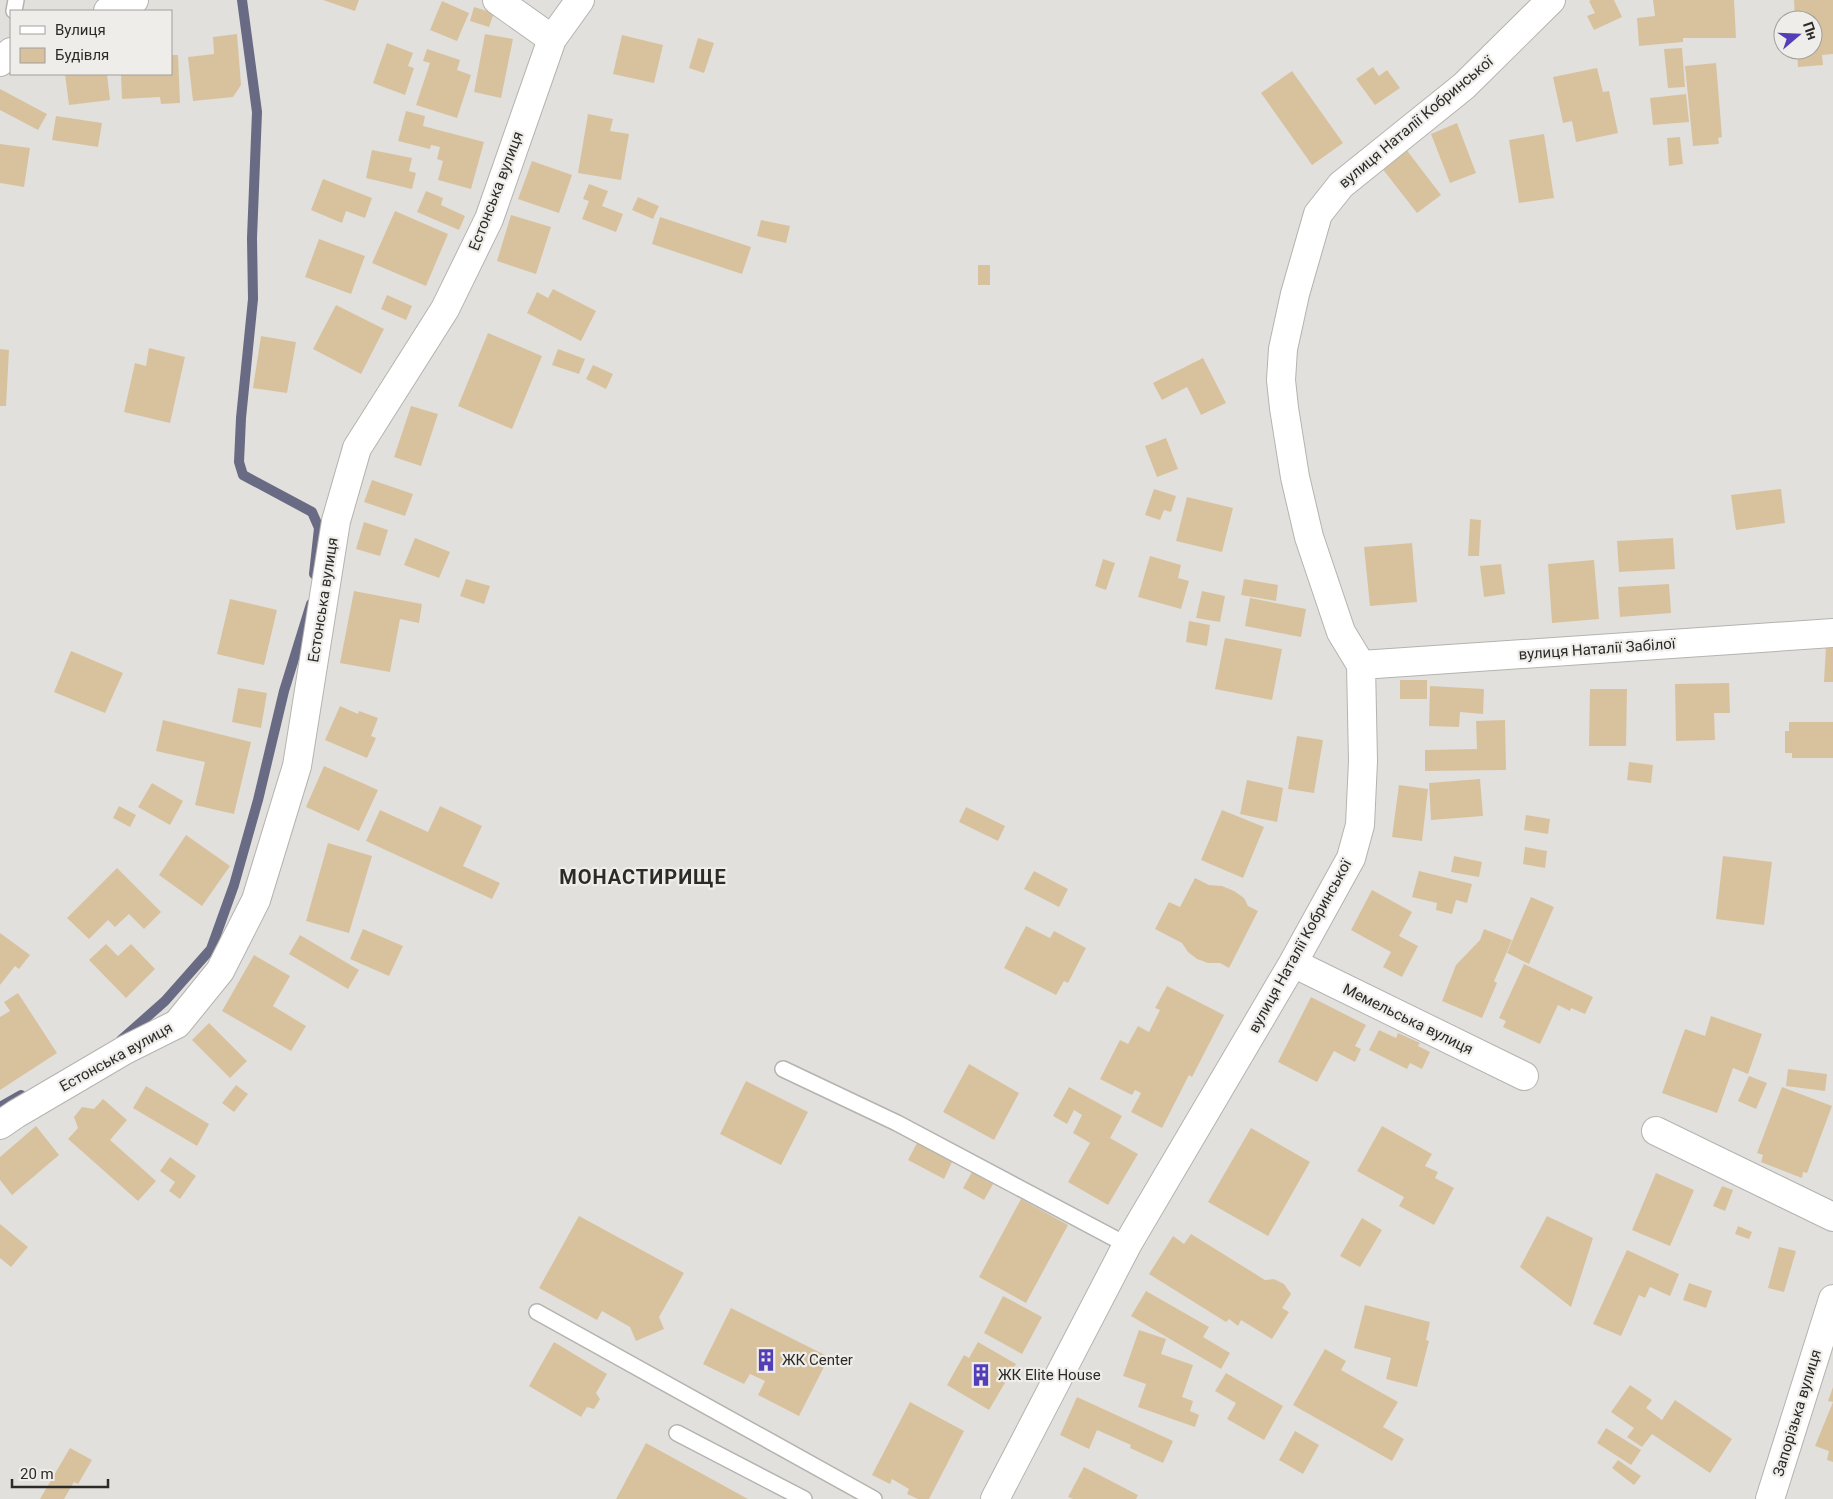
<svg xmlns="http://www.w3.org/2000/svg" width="1833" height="1499" font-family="Roboto,sans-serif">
<rect width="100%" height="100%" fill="#e2e0dc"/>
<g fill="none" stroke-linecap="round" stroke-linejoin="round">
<path stroke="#696a83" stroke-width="10" d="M242,0l15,112 -5,126 1,61 -12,119 -2,44 4,13 69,37 7,16 -5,46
M121,1040l44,-39 46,-52 23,-64 24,-85 26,-109 27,-87
M0,1107l21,-12"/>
</g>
<path fill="#d8c29e" d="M323,0h36l-4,11z
M1591,0h23l8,17 -28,13 -7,-14 8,-3 -6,-12z
M1653,0h81l2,38h-53v4l-44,4 -2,-28 18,-2z
M1794,0h39v54l-11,1 1,10 -25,2 -1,-17h16v-30h-18z
M442,1l27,12 -12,28 -27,-11z
M474,7l20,6 -5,14 -19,-6z
M237,34l4,51 -8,12 -40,4 -5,-44 26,-3 -1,-17z
M485,34l28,5 -12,59 -27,-6z
M622,35l41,10 -9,38 -41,-9z
M698,38l16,5 -10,30 -15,-5z
M387,43l26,10 -5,13 6,2 -9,27 -32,-12z
M1682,48l3,39 -17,1 -4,-39z
M427,49l33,11 -3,10 14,5 -14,43 -41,-13 14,-42 -7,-2z
M171,55h7l2,48 -19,1 -1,-7 -38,2 -1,-25h50z
M1716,63l6,74 -4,1 1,6 -26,2 -8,-80z
M1373,67l6,9 8,-6 13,18 -25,17 -19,-26z
M1597,68l6,24 6,-1 9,42 -42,9 -4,-21 -9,2 -10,-46z
M1292,71l51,72 -31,22 -51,-72z
M65,74h42l3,26 -41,5z
M0,89l47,25 -9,16 -38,-20z
M1686,94l3,28 -36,3 -3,-27z
M406,111l19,5 -2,10 61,16 -13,47 -33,-9 5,-19 -6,-2 3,-12 -9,-2 -1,4 -32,-8z
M588,114l25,5 -3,12 19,3 -8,46 -43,-7z
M56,116l46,7 -4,24 -46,-7z
M1457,123l19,50 -26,10 -19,-49z
M1544,134l10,64 -35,5 -10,-63z
M1680,137l3,27 -14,2 -2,-28z
M0,144l30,4 -6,39 -24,-4z
M1405,148l36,47 -24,18 -36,-46z
M372,150l40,8 -3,13 7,2 -4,16 -46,-11z
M532,161l40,14 -13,38 -41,-14z
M323,179l49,19 -7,20 -19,-7 -4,12 -31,-13z
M589,184l19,7 -6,15 21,8 -7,18 -34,-13 7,-18 -6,-2z
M426,191l17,7 -2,7 24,11 -6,14 -42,-18z
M638,197l21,9 -6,13 -21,-9z
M395,211l53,23 -22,52 -54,-23z
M511,215l40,12 -15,47 -39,-13z
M660,217l91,30 -9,27 -90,-30z
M761,220l29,6 -4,17 -29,-7z
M319,239l46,17 -14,38 -46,-17z
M978,265h12v20h-12z
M553,289l43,22 -15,30 -54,-28 10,-21 11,6z
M387,295l25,11 -6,14 -25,-11z
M336,305l48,24 -23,45 -48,-25z
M488,333l54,23 -30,73 -54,-23z
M261,336l35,6 -9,51 -34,-5z
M149,348l36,9 -15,66 -46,-11 11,-49 11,3z
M0,349l9,1 -3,56h-6z
M558,349l27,10 -6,15 -27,-9z
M1203,358l23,45 -25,12 -14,-28 -25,13 -9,-17z
M593,365l20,9 -7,15 -20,-10z
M411,406l27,8 -17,52 -27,-9z
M1166,438l12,31 -21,8 -12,-31z
M372,480l41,14 -8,22 -41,-14z
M1154,489l22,7 -5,16 -7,-2 -4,10 -15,-5z
M1781,489l4,34 -49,7 -5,-35z
M1187,497l46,11 -11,44 -46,-11z
M1470,519l11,1 -2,36h-11z
M364,522l24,8 -8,26 -24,-7z
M415,538l35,14 -11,26 -35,-13z
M1673,538l2,31 -56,3 -2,-31z
M1412,543l5,59 -47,4 -6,-59z
M1150,556l31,9 -3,13 11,3 -8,28 -43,-12z
M1103,559l12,4 -9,27 -11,-4z
M1594,560l5,59 -47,4 -4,-59z
M1501,564l4,30 -21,3 -4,-31z
M466,579l24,7 -6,18 -24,-8z
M1244,579l34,6 -2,16 -35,-6z
M1669,584l2,29 -51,4 -2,-30z
M354,591l68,13 -3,19 -19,-4 -10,53 -50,-9z
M1202,591l23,5 -5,26 -24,-4z
M1250,598l56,11 -5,28 -56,-11z
M230,599l47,11 -13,55 -47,-11z
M1189,621l21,4 -3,21 -21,-4z
M1225,638l57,11 -10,51 -57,-11z
M1826,646l7,1v35h-9z
M71,651l52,22 -18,40 -51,-21z
M1400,680h27v19h-27z
M1729,683l1,30h-16l1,27 -39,1 -1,-57z
M1430,686l54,3 -1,25 -23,-2 -1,15 -30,-1z
M238,688l29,5 -6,35 -29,-6z
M1590,689h37l-1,57h-37z
M340,706l18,8 1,-3 19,7 -7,18 5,2 -9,20 -42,-18z
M163,720l88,22 -17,72 -39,-9 10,-43 -49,-11z
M1505,720l1,50 -81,1v-21l52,-1 -1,-28z
M1789,722h44v36h-41v-5h-7v-22h4z
M1297,736l26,4 -9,53 -26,-4z
M1629,762l24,3 -2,18 -24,-3z
M324,766l54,24 -19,41 -53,-24z
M1480,779l3,37 -52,4 -2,-37z
M1247,780l36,8 -6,34 -37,-8z
M152,783l31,18 -13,24 -32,-18z
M1399,785l29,4 -6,52 -30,-4z
M119,806l17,9 -6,12 -17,-9z
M440,806l42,20 -19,40 37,17 -8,16 -126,-58 14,-31 48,22z
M966,807l39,19 -7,15 -39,-19z
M1222,810l42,17 -21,51 -42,-18z
M1526,815l24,4 -2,15 -24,-4z
M186,835l44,31 -28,40 -43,-31z
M328,843l44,13 -23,77 -43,-12z
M1525,847l22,4 -2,17 -22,-4z
M1454,856l28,6 -3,15 -28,-5z
M1723,856l49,6 -8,63 -48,-6z
M117,868l44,44 -17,17 -15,-15 -14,13 -7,-7 -19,19 -22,-21z
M1034,871l34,18 -9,18 -35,-18z
M1419,871l53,13 -5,19 -11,-3 -4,14 -16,-4 1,-7 -25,-6z
M1195,878l14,7 13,1 12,5 10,7 4,8 10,5 -29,57 -9,-5h-12l-11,-4 -9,-7 -6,-9 -27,-14 14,-27 11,5z
M1372,890l40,22 -13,24 19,10 -16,31 -19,-10 8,-15 -40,-22z
M1531,897l23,10 -25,57 -22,-11z
M1026,926l24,12 4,-7 32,17 -18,35 -4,-2 -8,14 -52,-27z
M363,929l40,17 -14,30 -39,-17z
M1484,929l28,11 -18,41 3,2 -15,35 -40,-17 14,-36 24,-25z
M0,933l30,22 -11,14 -4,-3 -15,19z
M300,935l59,35 -11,19 -59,-35z
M106,944l12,12 13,-12 24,25 -29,29 -37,-38z
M254,955l36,21 -17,30 33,20 -15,25 -69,-40z
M1524,964l69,33 -8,17 -14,-6 -1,3 -12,-6 -18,39 -37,-17 3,-6 -7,-3z
M1167,986l57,29 -32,62 -3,-2 -27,53 -31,-16 10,-19 -6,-3 -3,5 -32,-16 20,-39 8,4 10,-18 11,6 11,-22 -5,-2z
M18,993l39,60 -57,37v-73l10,-6 -6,-9z
M1311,997l55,28 -11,21 6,3 -6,13 -21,-11 -17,31 -39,-20z
M1711,1016l51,18 -14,40 -15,-6 -16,45 -55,-20 23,-64 20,7z
M209,1023l38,38 -17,17 -38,-38z
M1379,1030l17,8 2,-5 22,10 -2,3 12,6 -8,17 -12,-6 -3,6 -38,-19z
M969,1064l50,29 -25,47 -51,-28z
M1788,1069l39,5 -2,17 -39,-5z
M1749,1076l18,7 -11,26 -18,-8z
M746,1081l62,31 -27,53 -61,-31z
M236,1085l12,9 -14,18 -12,-9z
M146,1086l63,38 -12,22 -64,-38z
M1069,1087l53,29 -12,22 28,16 -30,51 -40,-23 22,-39 -17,-10 9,-18 -8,-5 -7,14 -14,-8z
M1782,1087l50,19 -25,67 -4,-1 -1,6 -41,-16 2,-7 -6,-2z
M103,1099l24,21 -17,20 46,41 -18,20 -70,-62 10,-11 -4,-11 8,-10 12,2z
M36,1126l23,29 -47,40 -12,-15v-23z
M1382,1126l50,28 -7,12 13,6 -3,6 19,10 -20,37 -35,-19 5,-9 -47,-26z
M1251,1128l59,34 -42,74 -60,-34z
M917,1143l35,19 -8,17 -36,-19z
M170,1157l26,19 -16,23 -11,-8 6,-9 -15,-11z
M972,1172l21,12 -9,16 -21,-12z
M1656,1173l38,17 -24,56 -38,-16z
M1722,1186l11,4 -8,21 -12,-5z
M1021,1199l47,26 -42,78 -47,-26z
M579,1216l105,57 -25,44 5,12 -28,12 -6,-14 -28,-16 -5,9 -58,-32z
M1547,1216l46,22 -22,69 -51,-40z
M1362,1218l20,12 -22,37 -20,-11z
M0,1224l28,23 -17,20 -11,-9z
M1738,1226l14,6 -3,7 -14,-5z
M1191,1234l74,46 9,-1 10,5 7,10 -9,14 7,4 -17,27 -31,-19 -3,6 -9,-7 -3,3 -77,-48 24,-38 11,8z
M1779,1247l17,4 -12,41 -16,-4z
M1627,1250l52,24 -9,22 -20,-9 -5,11 -6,-3 -18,41 -28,-12z
M1689,1283l23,8 -6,17 -23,-8z
M1146,1291l63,36 -6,10 27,16 -9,16 -90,-53z
M1003,1296l39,21 -20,37 -38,-21z
M1365,1305l65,17 -4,18 3,1 -12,46 -31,-8 5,-21 -37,-10z
M731,1308l98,49 -30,59 -41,-21 7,-14 -15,-7 -6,10 -41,-20z
M1139,1330l27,9 -5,15 32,11 -11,32 11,4 -3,10 9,4 -4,12 -57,-20 8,-23 -23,-8z
M554,1342l53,32 -11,19 4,6 -6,10 -7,-2 -6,10 -52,-31z
M978,1342l38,22 -27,46 -42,-25 17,-30 5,3z
M1325,1349l21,12 -5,9 57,32 -15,25 21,12 -12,22 -99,-56z
M1226,1373l57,33 -19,34 -37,-21 9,-16 -21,-12z
M1630,1385l22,15 -6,8 16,12 13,-20 57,39 -22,34 -58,-39 -10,13 -15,-10 7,-9 -23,-16z
M1833,1387v75l-6,-2 2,-9 -14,-5 18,-44 -5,-1z
M1077,1397l96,44 -10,22 -33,-15 1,-3 -34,-15 -8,19 -29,-14z
M910,1402l54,29 -35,68h-11l-11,-5 2,-5 -17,-10 -2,5 -18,-9z
M1606,1428l35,22 -10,15 -34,-22z
M1295,1431l24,14 -16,29 -24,-14z
M646,1443l102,56h-132z
M70,1448l22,12 -14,24 -4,-2 -10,17h-24z
M1618,1460l23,16 -7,9 -22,-17z
M1084,1467l54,28 -2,4h-63l-5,-2z"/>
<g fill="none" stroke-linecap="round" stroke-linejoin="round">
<defs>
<path id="service" d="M14,11l2,-11
M783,1069l114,54 230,122
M537,1312l337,187
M677,1433l127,66"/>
<path id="minor" d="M497,0l55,39
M108,11l26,-11
M0,62l11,-10
M1361,665l472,-32
M1293,963l231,113
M0,1125l16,-11 109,-64 52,-26 43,-53 36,-71 41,-134 39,-245 21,-73 88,-139 44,-90 63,-180 28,-39
M1656,1131l177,86
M995,1499l132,-254 166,-282 58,-105 9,-33 3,-64 -2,-96 -20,-33 -32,-95 -14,-60 -11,-69 -3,-28 2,-31 12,-55 23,-80 23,-29 123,-99 87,-86
M1770,1499l63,-200"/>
</defs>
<use href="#service" stroke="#b5b3af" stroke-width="18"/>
<use href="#minor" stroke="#b5b3af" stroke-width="30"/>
<use href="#service" stroke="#fff" stroke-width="15"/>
<use href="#minor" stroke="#fff" stroke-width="28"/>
</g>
<defs>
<symbol id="building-bare" viewBox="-9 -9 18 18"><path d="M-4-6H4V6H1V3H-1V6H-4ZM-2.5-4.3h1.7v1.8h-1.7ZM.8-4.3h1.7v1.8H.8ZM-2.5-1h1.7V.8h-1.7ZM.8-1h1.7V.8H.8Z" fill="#523fb7" stroke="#efede9" stroke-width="2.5" paint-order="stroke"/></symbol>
</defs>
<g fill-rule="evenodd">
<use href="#building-bare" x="750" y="1344" width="32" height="32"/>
<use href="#building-bare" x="965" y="1359" width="32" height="32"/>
</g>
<g text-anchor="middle" stroke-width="4.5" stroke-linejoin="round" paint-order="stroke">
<g font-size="15" fill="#2b2b29" stroke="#efede9">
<text transform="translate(1416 122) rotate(-40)" y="5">вулиця Наталії Кобринської</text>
<text transform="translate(496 191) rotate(-69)" y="5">Естонська вулиця</text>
<text transform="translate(323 600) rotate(-81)" y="5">Естонська вулиця</text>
<text transform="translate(1597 649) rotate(-4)" y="5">вулиця Наталії Забілої</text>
<text transform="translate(1300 946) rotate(-61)" y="5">вулиця Наталії Кобринської</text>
<text transform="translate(1408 1019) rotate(26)" y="5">Мемельська вулиця</text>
<text transform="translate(116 1057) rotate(-29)" y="5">Естонська вулиця</text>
<text transform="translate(1797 1413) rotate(-73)" y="5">Запорізька вулиця</text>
</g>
<g font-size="15" fill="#2b2b29" stroke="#efede9" text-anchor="start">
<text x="782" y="1365">ЖК Center</text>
<text x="998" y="1380">ЖК Elite House</text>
</g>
<g font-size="20" font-weight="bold" letter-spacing="1" fill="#2b2b29" stroke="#efede9">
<text x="643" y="884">МОНАСТИРИЩЕ</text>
</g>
</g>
<rect x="10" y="10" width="162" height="65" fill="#efede9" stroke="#a19f9c"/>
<rect x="20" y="26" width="25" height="8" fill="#ffffff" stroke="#a19f9c"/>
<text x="55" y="35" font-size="15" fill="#2b2b29">Вулиця</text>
<rect x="20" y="48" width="25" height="15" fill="#d8c29e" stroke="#a19f9c"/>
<text x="55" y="60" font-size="15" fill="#2b2b29">Будівля</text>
<g transform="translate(1798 35) rotate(71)"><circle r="24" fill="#efede9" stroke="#a19f9c"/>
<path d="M0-4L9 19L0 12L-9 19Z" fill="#523fb7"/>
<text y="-8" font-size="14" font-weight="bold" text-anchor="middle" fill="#2b2b29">Пн</text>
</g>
<path d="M12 1479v8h96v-8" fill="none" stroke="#2b2b29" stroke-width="2.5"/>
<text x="20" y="1479" font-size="15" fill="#2b2b29" stroke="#efede9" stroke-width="4" paint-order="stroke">20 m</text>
</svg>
